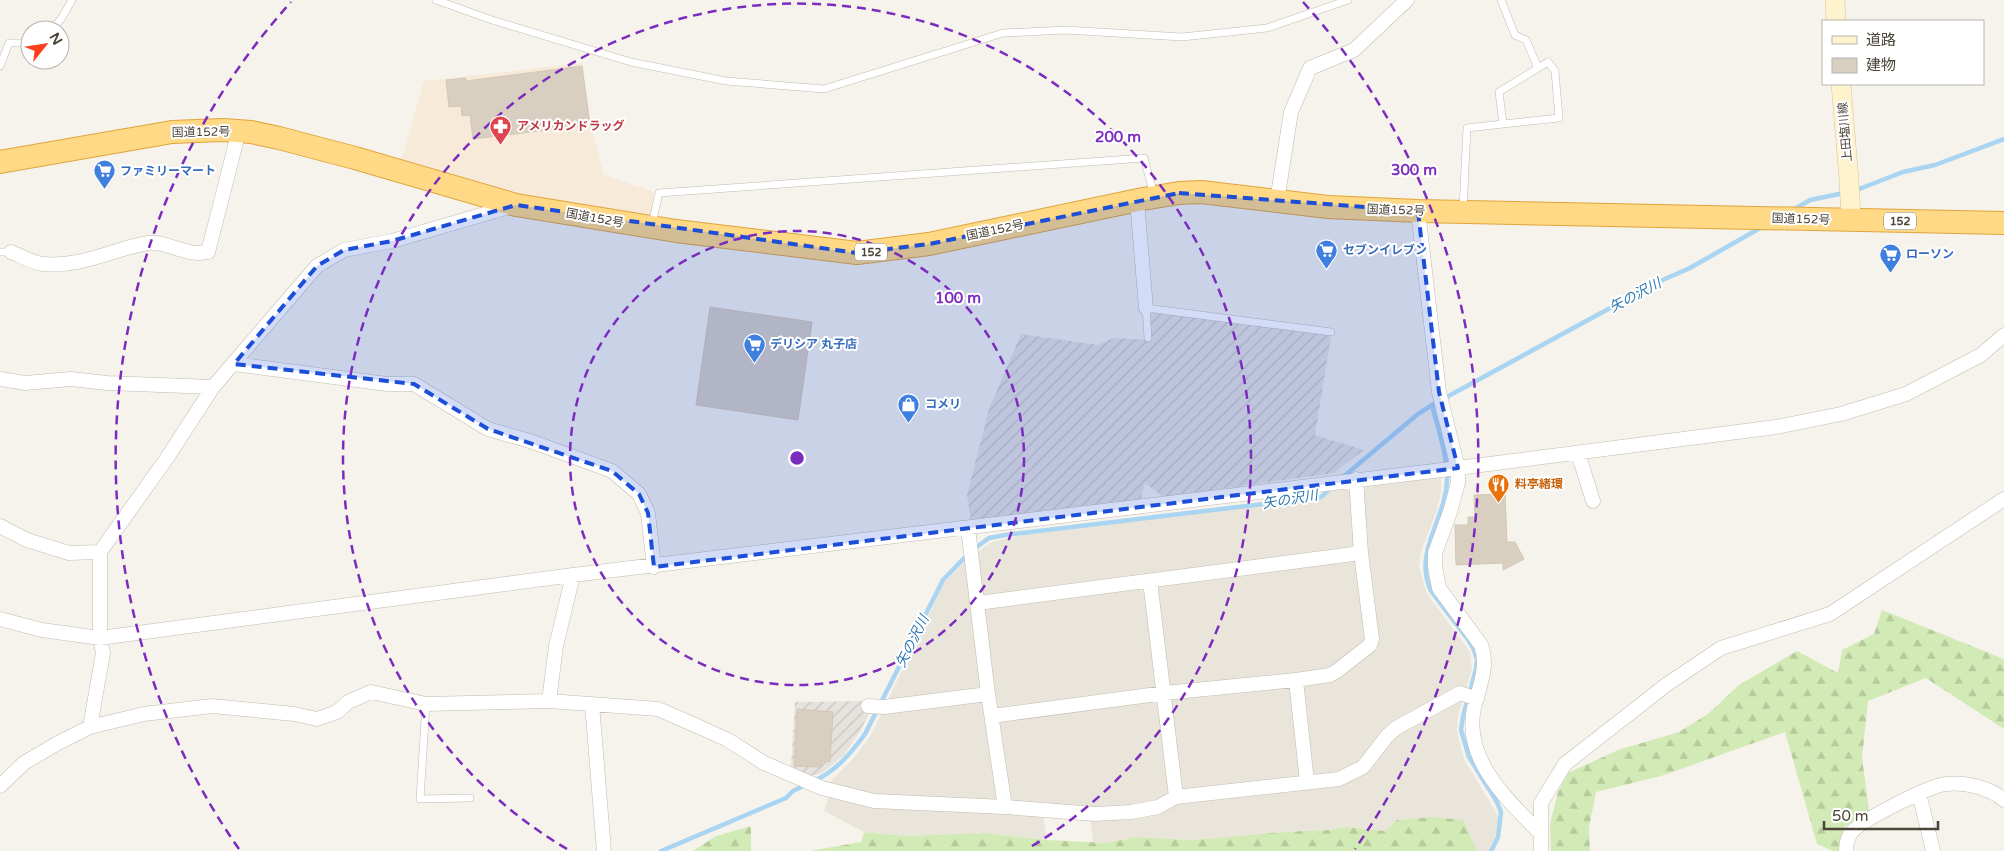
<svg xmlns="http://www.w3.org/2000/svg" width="2004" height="851" font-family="'Varela Round','Noto Sans JP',sans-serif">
<defs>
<pattern id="industrial-furrows" width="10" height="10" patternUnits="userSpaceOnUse" patternTransform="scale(1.25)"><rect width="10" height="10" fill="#e6e2dd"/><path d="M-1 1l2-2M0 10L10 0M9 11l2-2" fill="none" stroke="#c7c3be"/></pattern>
<pattern id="forest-firs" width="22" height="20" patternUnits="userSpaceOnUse" patternTransform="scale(1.25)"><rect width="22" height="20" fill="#d2eab5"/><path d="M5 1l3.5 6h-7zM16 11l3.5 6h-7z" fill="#b6ca9c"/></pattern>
</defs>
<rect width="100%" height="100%" fill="#f6f3ec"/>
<path fill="#eae5da" d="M1441,476v16l-4,18 -16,42 -2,14 8,28 43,58 2,17 -14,47 -1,15 7,28 33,55 2,10 -4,13 -7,14h-11l-14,-31 -78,11 -39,-4 -17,3 -47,2 -90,8 -57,-3 -28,6 -14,-1 -3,-24 -47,-2 4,24 -61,-7 -80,3 -42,-4 -40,-21 5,-16 -11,-4 12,-9 23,-23 18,-24 73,-152 24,-25 24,-16 31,-7 300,-37 13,-11z"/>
<path fill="#f7ead8" d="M582,63l10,68 12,44 50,17 -3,26 -115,-20 -134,-39 22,-78z"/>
<path fill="url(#industrial-furrows)" d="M1150,311l181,25 -16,99 49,15 -30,23 -171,24 -18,-14 -5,19 -169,20 -4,-27 22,-86 32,-75 77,11 15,-7 38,2z
M876,701l-17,32 -15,22 -22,18 -12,3 -19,-10 4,-64z"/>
<path fill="url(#forest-firs)" d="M1882,610l122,49v70l-78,-51 -58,23 -6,57 7,52 -26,18 -2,23h-8l-16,-7 -32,-112 -124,44 -65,16 -7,35 1,24h-39l-1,-27 8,-32 10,-19 50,-23 61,-18 29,-18 31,-29 58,-34 41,22 4,-23 32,-16z
M1433,817l30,3 14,31h-667l51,-9 3,-10 42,4 80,-3 61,7 60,3 28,-6 57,3 90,-8 47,-2 17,-3 39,4 12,-11z
M751,826v25h-58l23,-15z"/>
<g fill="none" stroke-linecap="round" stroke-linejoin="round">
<path stroke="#a9d4f2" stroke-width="4.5" d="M1854,191l49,-19 32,-7 69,-26
M1793,210l17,-10 34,-7
M1432,405c6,24 16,51 15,76 -2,40 -34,71 -16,110l38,50 5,9 3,9 -1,10 -13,47 -2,14 8,27 28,45 4,10 -3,25 -7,14
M1343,477l75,-63 14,-9 226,-123 32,-14 72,-41
M974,549l15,-11 16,-3 316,-38 11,-10
M814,781c22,-10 37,-28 51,-47l78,-154 25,-26
M661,851l125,-53 7,-7 14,-7"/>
</g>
<path fill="#d8cfc1" stroke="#d3c7b4" d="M582,66l8,59 -117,14 -3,-24 -8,1 -1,-10 -12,1 -3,-27 20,-2v3z
M710,307l102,15 -14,98 -102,-15z
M1505,494l2,48h8l9,17 -21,11v-7l-47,2 -1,-40h13v-8h7l-1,-22z
M797,709l36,3 -3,50 -8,-1 -1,6 -27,-1z"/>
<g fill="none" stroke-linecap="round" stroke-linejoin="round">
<defs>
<path id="service" d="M436,0l56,20 139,42 95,19 98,8 179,-56 63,-3 116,7 85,-9 81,-28
M51,30l10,-11 11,-19
M0,66l9,-23h21
M1503,124l56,-6 -4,-47 -7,-9 -10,6
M1463,210l4,-82 36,-4 -4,-32 39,-24 -12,-28 -11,-5 -14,-35
M652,224l7,-31 485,-35 10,37
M0,252h11
M1148,338l-2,-30 185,24
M426,704l-6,95 50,-1"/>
<path id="minor" d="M1137,201l9,107
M1277,201l14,-89 19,-44 44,-18 53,-50
M1418,211l21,181 19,76v15l-8,29 -15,41v13l4,22 42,57c8,22 -2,42 -7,63 -11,52 34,92 67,126
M11,252c10,4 22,11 32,12 37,4 70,-15 105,-21 17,-3 38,14 60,9l31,-121
M234,364l153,20h27l74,45 45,13 79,29 27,23 9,19 6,54
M0,379l25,4 46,-4 36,4 106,4
M1578,453l15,48
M0,526l27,14 42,13 31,-1
M968,528l20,166 17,113
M1150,581l26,216
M978,603l383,-50
M0,619l42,11 58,8 473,-63 885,-107 318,-41 65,-13 65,-20 75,-39 23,-20
M1296,680l11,102
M549,701l7,-55 17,-71
M592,704l12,147
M868,706l16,1 104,-13
M992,716l173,-23 131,-13 34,-5 7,-4 33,-26 2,-6 -11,-86 -5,-74
M90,727l13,-74 -3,-15v-86l67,-94 46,-71 104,-121 27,-16 48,-9 120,-35
M0,786l24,-23 34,-20 32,-16 54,-13 68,-8 82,8 23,5 20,-7 11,-10 23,-10 55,12 123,-3 109,8 37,16 33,15 36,23 58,25 52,13 131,6 90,7 36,-2 27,-5 18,-10 163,-18 24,-12 24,-31 9,-8 64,-35 17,6
M1919,793l14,58
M1541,851v-48l24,-39 101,-79 55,-37 109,-34 174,-115
M1846,851c0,-7 1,-12 5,-18 10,-13 78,-47 95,-49 19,-2 43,3 58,16"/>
<path id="secondary" d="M1835,0l1,21
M1841,84l8,96 2,40"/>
<path id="trunk" d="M0,162l172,-30 51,-2 28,2 28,6 76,20 161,47 160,26 181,22 72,-9 214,-45 36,-6 22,-1 127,15 90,4 586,12"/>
</defs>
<use href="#service" stroke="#c2bbae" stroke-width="8"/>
<use href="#minor" stroke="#c2bbae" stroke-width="15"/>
<use href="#secondary" stroke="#d6c79b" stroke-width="20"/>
<use href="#trunk" stroke="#e0a43c" stroke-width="24"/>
<use href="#service" stroke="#fff" stroke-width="7"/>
<use href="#minor" stroke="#fff" stroke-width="14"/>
<use href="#secondary" stroke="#fff3cd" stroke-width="19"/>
<use href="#trunk" stroke="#ffd985" stroke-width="22"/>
</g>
<path fill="#1d4ed8" fill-opacity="0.2" stroke="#1d4ed8" stroke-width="4" stroke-dasharray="10 6" stroke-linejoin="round" d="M1179,193l239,18 21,181 19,76 -804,99 -6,-54 -9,-19 -27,-23 -124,-42 -74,-45 -180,-20 83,-98 27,-16 48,-9 124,-36 341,48 72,-9z"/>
<g fill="none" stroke="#7b2cbf" stroke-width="2.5" stroke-dasharray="9 6">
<circle cx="797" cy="458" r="227"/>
<path d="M567 849A454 454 0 1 1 1027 849"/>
<path d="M239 849A681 681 0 0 1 291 2M1303 2A681 681 0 0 1 1355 849"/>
</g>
<defs>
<symbol id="pharmacy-pin" viewBox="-11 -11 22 30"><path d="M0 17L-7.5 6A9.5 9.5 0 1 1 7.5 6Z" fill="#e0444e" stroke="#fff"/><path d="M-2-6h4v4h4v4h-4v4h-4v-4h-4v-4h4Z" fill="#fff"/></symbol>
<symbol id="supermarket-pin" viewBox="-11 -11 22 30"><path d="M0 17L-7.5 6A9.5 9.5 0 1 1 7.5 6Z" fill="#3f7fe0" stroke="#fff"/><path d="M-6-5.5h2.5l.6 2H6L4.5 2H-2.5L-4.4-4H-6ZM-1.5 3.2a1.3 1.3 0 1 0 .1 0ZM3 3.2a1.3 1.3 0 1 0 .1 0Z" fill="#fff"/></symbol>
<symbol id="shop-pin" viewBox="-11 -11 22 30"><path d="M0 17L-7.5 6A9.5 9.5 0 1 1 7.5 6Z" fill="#3f7fe0" stroke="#fff"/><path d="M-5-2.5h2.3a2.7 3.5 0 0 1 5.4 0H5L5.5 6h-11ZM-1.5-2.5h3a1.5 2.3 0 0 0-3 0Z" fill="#fff"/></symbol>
<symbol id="restaurant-pin" viewBox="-11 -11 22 30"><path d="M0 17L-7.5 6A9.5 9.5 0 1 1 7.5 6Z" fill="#e8710a" stroke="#fff"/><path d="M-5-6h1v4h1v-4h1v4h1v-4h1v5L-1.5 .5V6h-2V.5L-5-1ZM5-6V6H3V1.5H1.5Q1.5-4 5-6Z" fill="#fff"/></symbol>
</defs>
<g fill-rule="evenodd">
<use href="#pharmacy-pin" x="488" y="114" width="25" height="34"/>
<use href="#supermarket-pin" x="92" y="158" width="25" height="34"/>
<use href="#supermarket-pin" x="1314" y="238" width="25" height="34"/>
<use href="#supermarket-pin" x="1878" y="242" width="25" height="34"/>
<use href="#supermarket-pin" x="742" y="332" width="25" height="34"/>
<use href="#shop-pin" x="896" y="392" width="25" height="34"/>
<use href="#restaurant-pin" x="1486" y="472" width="25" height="34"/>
</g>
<g text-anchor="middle" stroke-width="4" stroke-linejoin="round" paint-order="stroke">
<g fill="#fff" stroke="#817c74" stroke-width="1">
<rect x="1884" y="212.5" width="32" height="17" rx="4"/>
<rect x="855" y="243.5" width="32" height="17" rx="4"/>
</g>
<g font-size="11" font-weight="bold" fill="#4b4439">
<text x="1900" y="225">152</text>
<text x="871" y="256">152</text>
</g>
<g font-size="12" font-weight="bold" fill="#be3a42" stroke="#fff" text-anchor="start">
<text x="517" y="130">アメリカンドラッグ</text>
</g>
<g font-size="12" fill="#4b4439" stroke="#fff">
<text transform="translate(201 132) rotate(-1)" y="4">国道152号</text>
<text transform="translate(1845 132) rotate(-95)" y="4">上田塩川線</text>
<text transform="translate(1396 210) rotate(2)" y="4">国道152号</text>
<text transform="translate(595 218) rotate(10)" y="4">国道152号</text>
<text transform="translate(1801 219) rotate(2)" y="4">国道152号</text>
<text transform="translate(995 230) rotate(-12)" y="4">国道152号</text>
</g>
<g font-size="12" font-weight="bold" fill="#366cbe" stroke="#fff" text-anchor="start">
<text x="120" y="175">ファミリーマート</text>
<text x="1343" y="254">セブンイレブン</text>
<text x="1906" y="258">ローソン</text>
<text x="770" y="348">デリシア 丸子店</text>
<text x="925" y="408">コメリ</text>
</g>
<g font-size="12" font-weight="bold" fill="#c56008" stroke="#fff" text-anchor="start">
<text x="1515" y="488">料亭緒環</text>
</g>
<g font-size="14" font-style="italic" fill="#2e7ab2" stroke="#fff">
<text transform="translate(1635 295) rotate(-28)" y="5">矢の沢川</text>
<text transform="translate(1290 499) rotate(-9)" y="5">矢の沢川</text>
<text transform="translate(912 641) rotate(-63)" y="5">矢の沢川</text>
</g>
</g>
<circle cx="797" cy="458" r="8" fill="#7b2cbf" stroke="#fff" stroke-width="2.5"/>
<g font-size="15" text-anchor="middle" font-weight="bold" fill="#7b2cbf" stroke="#fff" stroke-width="4" stroke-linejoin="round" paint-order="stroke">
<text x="1118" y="142">200 m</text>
<text x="1414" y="175">300 m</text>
<text x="958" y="303">100 m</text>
</g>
<rect x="1822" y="20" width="162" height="65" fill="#ffffff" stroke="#b7b4b0"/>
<rect x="1832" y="36" width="25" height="8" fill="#fff3cd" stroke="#b7b4b0"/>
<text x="1866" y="45" font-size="15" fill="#4b4439">道路</text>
<rect x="1832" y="58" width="25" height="15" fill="#d8cfc1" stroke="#b7b4b0"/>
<text x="1866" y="70" font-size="15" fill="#4b4439">建物</text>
<g transform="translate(45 45) rotate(60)"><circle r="24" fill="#ffffff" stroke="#b7b4b0"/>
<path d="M0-4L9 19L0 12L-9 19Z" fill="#fc3f1d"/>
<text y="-8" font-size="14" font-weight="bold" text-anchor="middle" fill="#4b4439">N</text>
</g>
<path d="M1824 821v8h114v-8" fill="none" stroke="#4b4439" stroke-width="2.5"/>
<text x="1832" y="821" font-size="15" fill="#4b4439" stroke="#ffffff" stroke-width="4" paint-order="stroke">50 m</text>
</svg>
